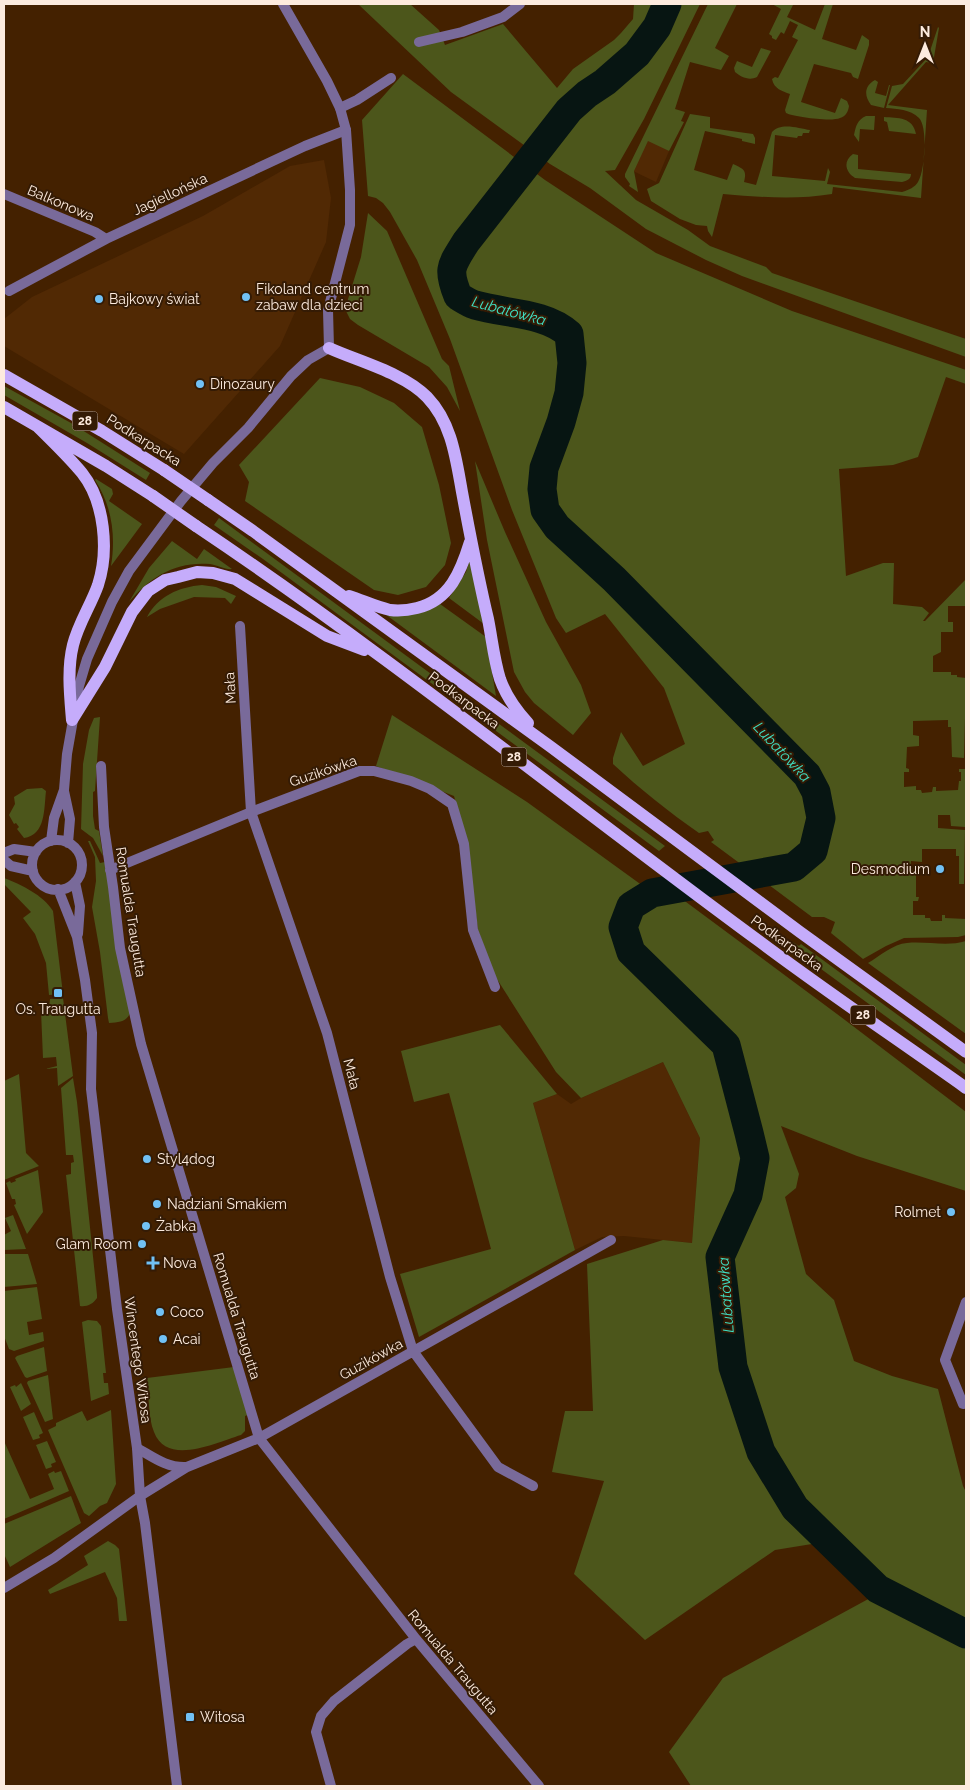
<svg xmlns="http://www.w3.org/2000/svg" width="970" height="1790" font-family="Raleway,sans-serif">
<rect width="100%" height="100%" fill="#442100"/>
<path fill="#512904" d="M648,140l21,11 -13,31 -23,-11z
M324,160l7,38 -5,44 -46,104 -96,108 -180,-108v-27l28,-22 171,-81 87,-50z
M663,1062l37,76 -8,105 -68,-7 -22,1 -27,13 -42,-147 24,-9 14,10 10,-6z"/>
<path fill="#4c561b" d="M358,4h52l29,26 6,15 58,-21 54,64 16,-19 41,-29 7,-7 12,-14 1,-15h66l-56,115 -29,51 -10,1 31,29 52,30 22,16 56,21 6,6 194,66v18l-224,-81 -36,-16 -60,-31 -56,-41 -40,-24 -99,-72z
M708,4h29l-22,44 14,8 -8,14 -31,-8 -15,47 10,3 -4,9 3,1 -15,29 -21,-10 -14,30 4,21 -9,-6 1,-2 -5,-7v-3z
M772,4l21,1 -6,12 28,13 10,-26h8l-11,35 34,11 6,-15 7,5v5l-11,34 -5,-2 -2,-4 -37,-9 -13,38 34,11 6,-15 6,3 2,5c-1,6 -3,10 -9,12 -8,4 -46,-1 -54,-5l-1,-3 5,-16c-8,-3 -16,-5 -18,-15l3,-2 3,1 20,-38 -6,-3 6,-12 -8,-4 -6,13 -3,-2 -5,8 -4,-2v-2l-3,-2 12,-25z
M938,27l1,1 -6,35 -7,-1 -38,43 39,5 -6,88 -88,-11 -1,7c-36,6 -73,3 -109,0l-11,43 -4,-6 -1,-5 -11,-1 -16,-6 -29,-18 -4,-12 12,-6 31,-69 20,3v11l43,6 2,4v6l-13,-3v-2l-37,-8 -11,39 33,10 6,-16c11,5 14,6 11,18l12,3 16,-53c8,-10 27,-4 38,-2l-1,3h-6l-1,3h-4l-1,2 -22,-3 -3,41 53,5 3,-13 2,4 -3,12 75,8c7,-2 13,-5 16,-10 7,-11 10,-55 1,-64 -9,-9 -22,-9 -33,-10l6,-22 11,-2 25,-27z
M761,48l10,3 -14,26c-8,4 -16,0 -22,-5l-1,-4 3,-7 15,6z
M403,74l142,106 111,73 136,58 174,59v14l-20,-7 -28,80 -25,8 -54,4 7,107 37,-13h11l-1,41 29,3 7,6 -6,8h2l41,-42v27h-18v16h5v10h-12v20l-8,4v16h18v3h6v2l9,1 -2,80 -12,-1 -1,-30h-3v-7l-35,1v14l6,1v10l-12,1 -1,21 3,1v3h-5v15l12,-1v4h5l1,3 10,-1 1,-5h3v4l22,-1 1,-9h2v-9h-2v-3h6v58l-14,-1 -1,-11h-12v13l27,2 -1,54h-5v-28h-3v-7h-34v13l-11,-1 -1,9h13l-1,3 -6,1v23h3l-1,4h-5v14h12v3h5l1,3h11v-6h3v3l21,1v16l-8,2 -54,1 -18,8 -23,13 -32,-26 4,-11 -11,-5h-12l-101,-75 3,-2 -6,-9 -9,2c-30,-21 -59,-44 -86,-69v-6l8,-26 22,34 42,-22 -21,-56 -59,-74 -39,19 -10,-15 -44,-108 -62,-171 -33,-79 -27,-48 -7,-9 -7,-5 -8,-2 -6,-76z
M875,80l3,2 -3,11 11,3 3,-11h1l-6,23 -13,-3c-7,-9 -7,-19 4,-25z
M866,116h9l-1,14 -14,-1 -1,13 -5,-7c2,-9 3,-15 12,-19z
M884,117c14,1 29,0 32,17l-27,-3 -2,-9 -3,-1z
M853,154l5,1v14l53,5c0,5 -4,7 -9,8l-47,-4c-10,-6 -12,-17 -2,-24z
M368,213l19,18 55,128 7,7 11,45 -13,-24 -18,-20 -71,-42 -8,-6 -4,-8 2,-12 13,-42z
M320,378l40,9 34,16 28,24 17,58 12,58 -6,22 -19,22 -28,8 -24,-5 -129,-89 4,-19 -10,-17z
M4,386l67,37 79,50 -4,7 -59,-37 -83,-48z
M475,461l30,71 41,90 35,63 10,28 -18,22 -39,-32 -9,-11 -11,-20 -27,-132z
M96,479l16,10 1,5 -4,7 33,23 -31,42c5,-30 1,-60 -16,-86z
M219,518l446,328 -6,5 -396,-292 -49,-34z
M172,541l25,18 7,-10 28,20c-6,1 -15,-4 -22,-5 -34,-3 -60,13 -81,38l20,-34z
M471,555l13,69 -35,-26 17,-26z
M202,585l14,2 20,9 -5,8 -6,-6 -31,-1 -34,12 -13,8c11,-21 32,-30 55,-32z
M440,604l46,33 10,59 -111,-82c23,1 34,1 55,-10z
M392,715l135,87 116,84 39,13 159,118 125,95v79l-109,-35 -76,-30 18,48 -3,14 -11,9 21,77 28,26 20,61 38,15 46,13 25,97 3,6v294h-275l-22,-34 54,-74 149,-81 -54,-54 -43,7 -130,90 -71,-66 30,-93 -52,-9 13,-61h28l-6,-147 76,-24 29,3 8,-105 -37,-76 -82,36 -25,-26 -61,-96 -17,-46 -12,-93 -12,-41 -78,-30z
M100,717l-5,74 -2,1v24l2,13 4,2 4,25 -10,-18 -12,-9 2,-65 6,-34 5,-12z
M42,788l4,3c-2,17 0,44 -22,47l-7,-9 2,-2 -3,-4 -2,1 -5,-9 6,-11 -1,-7 13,-8z
M88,841h2l10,22 5,-1 26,148c-3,12 -11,12 -22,13l-1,-5 -8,-66 -8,-45 4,-26 -1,-24z
M4,878c18,7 39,17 49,33l10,83 -14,1 -3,-32 -11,-29 -12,-16 8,-6 -27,-28z
M966,941v93l-98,-71c12,-7 25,-19 39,-20 20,-2 40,4 59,-2z
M793,942l6,4 2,-2 165,121v10l-175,-128z
M63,998l10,78 -15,10 -1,-18 -12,1 12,-3 -1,-9 -13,1 -2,-47 8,-2 1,-10z
M500,1025l57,69 -24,9 42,147 -156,87 -19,-63 91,-25 -42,-156 -35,9 -13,-51z
M19,1074l7,79 13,13 -35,14v-99z
M73,1078l4,24 20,193v3c-4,6 -10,9 -17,8l-14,-131 5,-1v-11l3,-1 -1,-7h-7l-5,-67z
M38,1170l5,42 -16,22 -13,-29 2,-1 -1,-5h-3l-6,-16 4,-2 1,2 5,-2 -1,-2z
M13,1215l13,34 -22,1v-15l7,-4 -6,-13z
M4,1254h24l9,30 -33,3z
M37,1287l5,32 -15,3 2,13 14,-3 1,9 -30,10 -5,-2 -5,-13v-45z
M88,1320l9,1 4,5 5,47h-3l1,10h4l1,11 -18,7 -9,-79z
M44,1347l3,24 -20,7 -2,-1 -10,-19 2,-2z
M234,1367l14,48 -3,1v15l-4,4c-24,7 -74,32 -87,-3 -6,-14 -5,-38 -7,-54z
M48,1375l5,44 -8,3 -18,-39 1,-2z
M21,1383l10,21 -10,7 -11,-24 5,-2 1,2z
M111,1410l5,74 -9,19 -7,3 -11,10 -5,-3 -36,-83 8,-4v-3l26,-12 5,10z
M34,1412l9,21 -4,2 1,3 -7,2 -10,-23z
M4,1441l26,58 24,-10 -6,-15 6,-3 1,2 6,-2 8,20 -65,28z
M47,1441l9,21 -5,2 1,3 -6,2 -10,-24z
M71,1496l10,27 -71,44 -6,-13v-30z
M108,1541l7,4 4,4 8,72h-8l-2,-23 -12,-26 -55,22 -2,-4 40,-25 -4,-9z"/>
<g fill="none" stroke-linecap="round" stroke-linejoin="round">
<path stroke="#071512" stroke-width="29" d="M667,4l-10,23 -20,27 -32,28 -18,12 -18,16 -103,132c-15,24 -19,27 -8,54 5,3 11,7 17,9 30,9 70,7 94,29l3,29 -3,30 -8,29 -17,46 -2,21 3,21 12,17 57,52 193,196 9,17 5,26 -8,33 -19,16 -142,26 -21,13 -8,21 8,25 95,93 23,88 6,25 -7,37 -28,62 13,110 28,85 34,56 83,81 88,45"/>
<path stroke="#796a9a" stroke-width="10" d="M419,42l43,-10 41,-15 17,-13
M340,108l17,-8 34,-22
M4,194l91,38 11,7
M9,291l97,-52 199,-93 41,-16
M240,626l11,186 76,221 63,244 23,74 85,116 35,19
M101,766l3,61 9,60 7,61 21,96 118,394 157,201 123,147
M110,870l141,-58 108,-41h15l37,10 19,8 22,15 12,40 9,86 22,57
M963,1404l-18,-44 21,-58
M137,1448c16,9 30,20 49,19
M140,1496l47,-29 72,-29 352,-198
M331,1786l-15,-54 5,-16 13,-15 73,-57 9,-5"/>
<path stroke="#796a9a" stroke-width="10" d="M64,791l6,28 -2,24
M32 865a25 25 0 1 1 50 0a25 25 0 1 1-50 0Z
M51,841l3,-23 10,-28 3,-36 12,-68 8,-27 25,-57 17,-31 52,-70 32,-38 35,-35 43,-52 17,-16 21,-12 -1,-38 22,-85v-35l-4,-60 -6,-22 -13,-27 -44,-77
M4,853l10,-4 22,3
M4,860l7,6 22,5
M75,882l5,24 -2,28
M58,889l19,48 8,43 7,53 -1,56 26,220 20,139 3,48 5,27 32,263
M4,1588l50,-30 86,-62"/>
<path stroke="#c5acfb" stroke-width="12" d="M329,348c31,14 75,25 98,49 25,26 29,62 35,95 8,43 16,85 26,127 4,20 6,41 12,60 6,17 16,31 28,44
M4,375l98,56 62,39
M4,407l102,59 47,30
M37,426c15,15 31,30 45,47 23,29 27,78 16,112 -7,20 -20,39 -25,60 -6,24 -3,51 -1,75
M208,500l45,31 298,216 249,185 166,120
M196,526c194,130 375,277 563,415 68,51 138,98 207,147
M349,596c13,4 27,11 41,14 8,1 19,0 27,-2 33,-8 44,-37 53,-66
M72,720l33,-53 27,-55 16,-21 17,-11 13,-3 19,-5 16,1 22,6 92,57 37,14"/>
<path stroke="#c5acfb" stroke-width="12" d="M164,470l44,30
M153,496l43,30"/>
</g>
<g fill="#71c1f5" stroke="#341b05" stroke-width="2">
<circle cx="246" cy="297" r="5"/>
<circle cx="99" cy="299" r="5"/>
<circle cx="200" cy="384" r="5"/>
<circle cx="940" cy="869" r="5"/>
<rect x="53" y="988" width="10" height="10" rx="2.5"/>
<circle cx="147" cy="1159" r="5"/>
<circle cx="157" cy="1204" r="5"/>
<circle cx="951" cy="1212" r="5"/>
<circle cx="146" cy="1226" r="5"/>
<circle cx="142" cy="1244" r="5"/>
<path d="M150.5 1255.5h5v5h5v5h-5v5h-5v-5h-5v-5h5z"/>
<circle cx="160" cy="1312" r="5"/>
<circle cx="163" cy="1339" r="5"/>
<rect x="185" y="1712" width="10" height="10" rx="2.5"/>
</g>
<g text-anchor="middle" stroke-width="4" stroke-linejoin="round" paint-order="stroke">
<g fill="#341b05" stroke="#c1ad9d" stroke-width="1">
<rect x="72.5" y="411.5" width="25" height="19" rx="4"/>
<rect x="501.5" y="747.5" width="25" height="19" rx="4"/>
<rect x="850.5" y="1005.5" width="25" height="19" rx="4"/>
</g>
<g font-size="12" font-weight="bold" fill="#fdebde">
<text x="85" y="425">28</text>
<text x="514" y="761">28</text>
<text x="863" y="1019">28</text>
</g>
<g font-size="14" fill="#fdebde" stroke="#341b05">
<text transform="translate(170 194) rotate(-25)" y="5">Jagiellońska</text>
<text transform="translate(61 203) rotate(23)" y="5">Balkonowa</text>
<text transform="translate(144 440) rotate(32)" y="5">Podkarpacka</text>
<text transform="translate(230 688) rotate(-93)" y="5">Mała</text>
<text transform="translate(464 700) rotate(37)" y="5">Podkarpacka</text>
<text transform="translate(323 771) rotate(-19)" y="5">Guzikówka</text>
<text transform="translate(131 912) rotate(81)" y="5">Romualda Traugutta</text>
<text transform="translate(787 943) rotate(36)" y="5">Podkarpacka</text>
<text transform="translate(352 1074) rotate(76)" y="5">Mała</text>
<text transform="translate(237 1316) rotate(73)" y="5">Romualda Traugutta</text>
<text transform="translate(371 1359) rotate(-29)" y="5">Guzikówka</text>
<text transform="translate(138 1360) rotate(82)" y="5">Wincentego Witosa</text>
<text transform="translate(453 1662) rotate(50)" y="5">Romualda Traugutta</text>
</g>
<g font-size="14" fill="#fdebde" stroke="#341b05" text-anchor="start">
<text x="256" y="294">Fikoland centrum<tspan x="256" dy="16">zabaw dla dzieci</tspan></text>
<text x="109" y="304">Bajkowy świat</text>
<text x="210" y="389">Dinozaury</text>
<text x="930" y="874" text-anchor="end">Desmodium</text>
<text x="58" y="1014" text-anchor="middle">Os. Traugutta</text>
<text x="157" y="1164">Styl4dog</text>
<text x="167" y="1209">Nadziani Smakiem</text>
<text x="941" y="1217" text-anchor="end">Rolmet</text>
<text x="156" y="1231">Żabka</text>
<text x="132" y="1249" text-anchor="end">Glam Room</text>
<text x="163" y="1268">Nova</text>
<text x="170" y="1317">Coco</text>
<text x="173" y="1344">Acai</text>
<text x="200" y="1722">Witosa</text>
</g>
<g font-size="15" font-style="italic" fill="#3fe0c5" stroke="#341b05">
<text transform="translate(509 311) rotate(15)" y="5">Lubatówka</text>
<text transform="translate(782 752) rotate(47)" y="5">Lubatówka</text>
<text transform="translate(726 1295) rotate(-94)" y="5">Lubatówka</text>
</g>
</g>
<rect width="970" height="1790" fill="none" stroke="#fdebde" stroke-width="10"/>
<g transform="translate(925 45)" stroke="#341b05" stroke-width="4" paint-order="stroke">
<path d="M0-4L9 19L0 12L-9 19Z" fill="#fdebde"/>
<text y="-8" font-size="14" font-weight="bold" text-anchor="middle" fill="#fdebde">N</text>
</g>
</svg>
